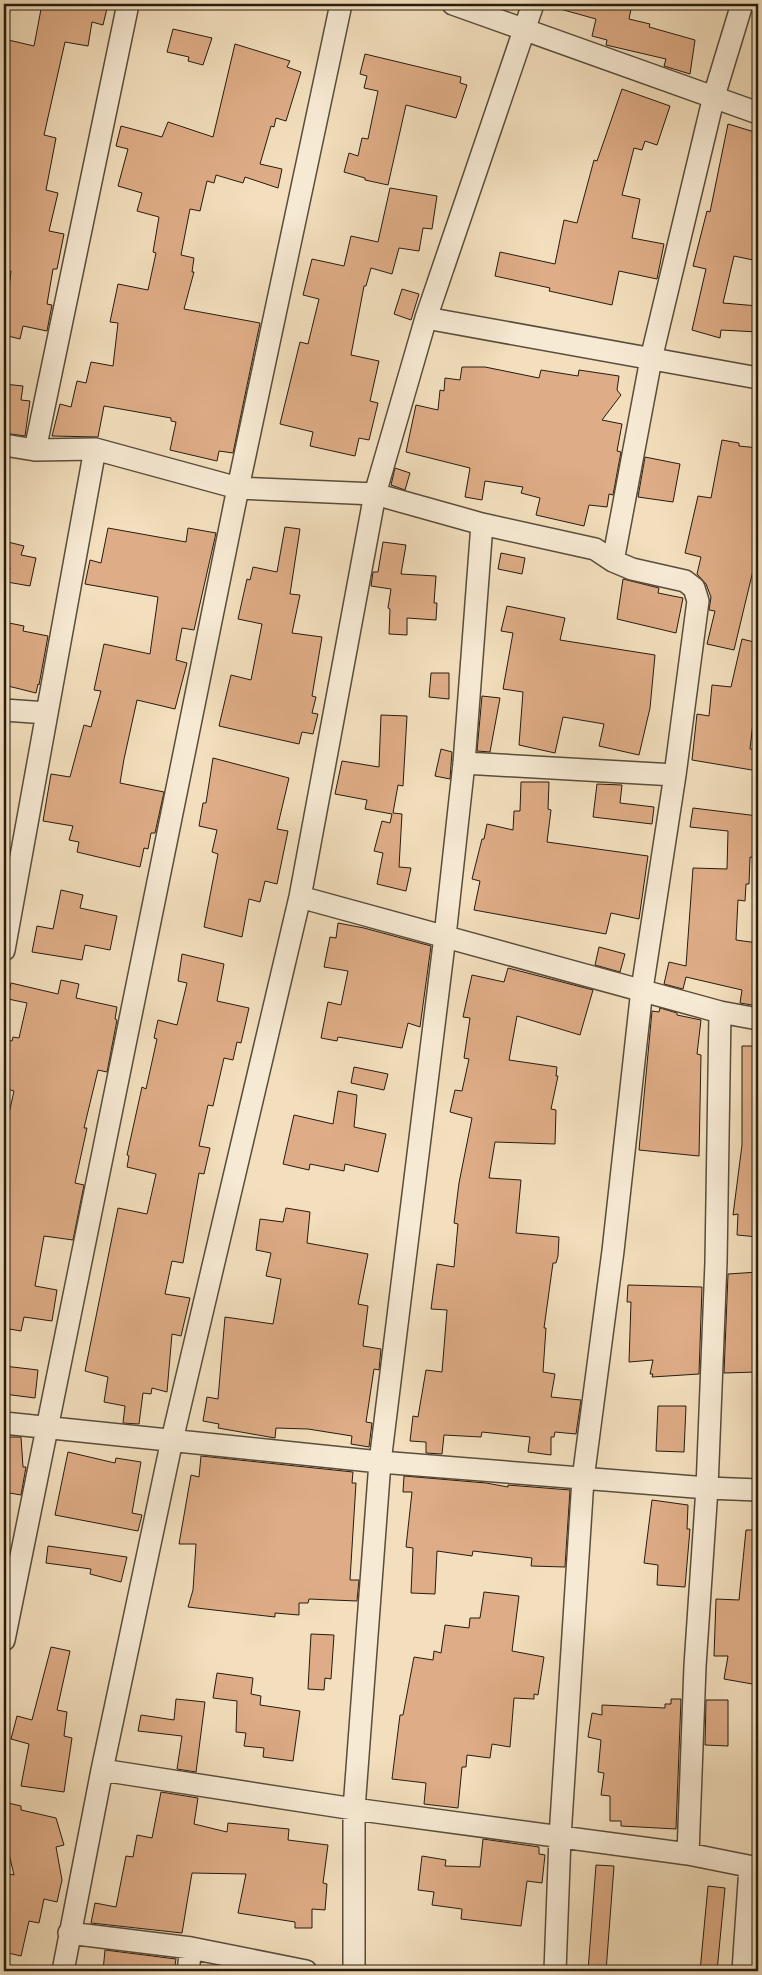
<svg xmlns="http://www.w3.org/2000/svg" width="762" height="1975" font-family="'IM FELL French Canon',serif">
<rect width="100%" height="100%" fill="#f3dfbd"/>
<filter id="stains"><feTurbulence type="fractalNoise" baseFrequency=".004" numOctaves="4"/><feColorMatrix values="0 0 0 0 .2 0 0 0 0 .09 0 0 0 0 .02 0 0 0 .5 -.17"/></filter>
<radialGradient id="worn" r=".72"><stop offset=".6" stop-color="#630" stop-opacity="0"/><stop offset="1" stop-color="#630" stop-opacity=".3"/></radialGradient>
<path fill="#deac86" stroke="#261c10" d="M42,4h66l-5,21 -11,-3 -4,24 -23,-4 -21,93 12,3 -10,52 12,3 -9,38 15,3 -7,35h-4l-6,35 5,1 -5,26 -24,-5 -3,13 -16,-4 7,-64 -7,-1v-231l30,7z
M560,4h72l-3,15 21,5 -1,3 46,13 -5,34 -26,-8 2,-7 -60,-14 1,-5 -15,-4 4,-17 -36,-10z
M173,29l39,9 -9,27 -15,-4 1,-4 -22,-5z
M235,44l55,17 -3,6 14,5 -15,49 -10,-3 -2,9 -3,-1 -11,38 22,5 -4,19 -33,-11 -2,6 -27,-8 -2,8 -7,-2 -7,30 -10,-2 -9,46 13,3 -2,14h2l-10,37 76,14 -27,130 -14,-2 -2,10 -47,-11 6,-28 -5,-1v-3l-67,-12 -6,31 -46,-1 8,-32 11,3 6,-26 9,2 5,-21 22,4 5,-43 -8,-1 8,-38 30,6 8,-37 -3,-1 6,-35 -22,-6 5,-18 -24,-7 10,-37 -12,-3 5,-20 41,11 6,-15 45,15z
M365,54l96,23 -1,6 7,2 -11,33 -50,-13 -18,80 -23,-5v-2l-21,-6 5,-19 9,3 4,-18 6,1 10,-48 -14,-3 3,-12 -7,-2z
M622,89l48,17 -13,39 -12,-4 -3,9 -8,-2 -12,47 18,4 -8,39 32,6 -7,35 -38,-8 -7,34 -63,-14 1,-3 -55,-12 5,-24 55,12 9,-44 13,3 17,-63 3,1z
M728,124l30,9v128l-24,-5 -11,47 35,3v26l-37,-2 -1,8 -28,-8 14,-61 -13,-3 14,-55 3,1z
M390,188l47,8 -5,33 -9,-1 -4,23 -20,-3 -7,26 -21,-6 -5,18h-2l-13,69 28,6 -9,40 8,2 -9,37 -10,-2 -4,18 -45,-10 3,-14 -33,-8 20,-82 8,2 11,-45 -16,-4 9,-36 32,7 7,-30 27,6z
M402,289l17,5 -8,26 -17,-6z
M462,367h23l54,11 2,-8 37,6 1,-6 40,6 -2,14 4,5 -19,25 20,4 -5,27 4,1 -8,43 -4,-1 -2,13 -18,-2 -5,21 -48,-11 4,-17 -19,-5 2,-6 -38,-6 -3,19 -17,-3 5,-29 -64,-16 10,-47 22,5 2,-20 4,1 1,-13 15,2z
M4,384l19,2 -2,14 9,1 -5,35 -21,-3z
M722,440l17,3v3l19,2v110h-2l-22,92 -27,-6 8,-33 -6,-1 2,-13 -5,-13 -9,-10 4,-17 -16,-4 13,-57 13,2z
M645,457l35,7 -7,38 -35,-5z
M395,468l15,5 -5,17 -14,-5z
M285,527l15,2 -10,65 10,1 -8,38 30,4 -10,59 4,1 -4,16 6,1 -5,20 -11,-2 -3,12 -80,-18 12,-51 20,5 11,-56 -24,-5 9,-40 3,1 3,-13 24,5z
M108,528l78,14 2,-14 28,5 -22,97 -12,-2 -6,32 11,3 -12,46 -38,-9 -13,59 -4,24 44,9 -9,41h-4l-3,16 -4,-1 -4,19 -63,-15 2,-10 -10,-2 4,-14 -30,-5 8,-47 19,3 14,-52 7,2 10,-36 -7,-1 10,-46 46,10 8,-57 -73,-13 5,-24 11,3z
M4,541l20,5 -3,9 15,3 -6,28 -23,-4 3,-14 -6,-2z
M383,542l23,3 -5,29 35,2 -2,27h3l-1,17 -29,-2v17l-18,-1 1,-25 -2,-1 3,-19 -20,-3 2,-14h5z
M501,553l24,5 -3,16 -24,-5z
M623,579l36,9 -1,5 25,5 -7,35 -59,-14z
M507,606l58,12 -5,22 95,15 -5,53 -11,47 -40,-9 5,-22 -41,-7 -8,36 -36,-8 4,-53 -20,-3 10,-56 -12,-2z
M4,622l20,4 -1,5 25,5 -9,49 -1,-1 -2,9 -32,-8z
M742,639l16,4v35l-8,71 8,1v21l-66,-11 5,-46 12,2 3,-31 19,2z
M431,673h18v26l-20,-2z
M482,696l18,2 -10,54 -13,-1z
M381,715l26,1 -4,70 -5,-1 -5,28 9,1 -3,53 12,1 -5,23 -29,-7 6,-31 -9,-2 8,-30 8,2 2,-9 -27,-5 2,-9 -32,-6 7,-33 37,6z
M441,749l11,3 -2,27 -15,-3z
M213,758l76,20 -12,51 11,2 -11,53 -12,-3 -5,21 -11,-3 -7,38 -38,-10 14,-73 -6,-2 5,-22 -18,-4 4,-23h3z
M521,782h28l-1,27 3,1 -4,32 101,14 -9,63 -28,-6 -5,21 -132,-24 6,-29 -8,-2 10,-40h2l3,-15 26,6 1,-19h6z
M597,784l25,1 -2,18 34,4 -2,17 -59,-7z
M693,808l65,8 -2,42 -6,-1 -1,27h-3l-1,17 -7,-1 -2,40 22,3v63l-18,-3 2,-13 -56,-13 -3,12 -19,-5 5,-22 17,4 7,-98 34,1 1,-38 -38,-4z
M61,890l22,5 -3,13 37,8 -7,34 -25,-5 -3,15 -50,-8 5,-26 16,3z
M338,923l26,5 67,18 -11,81 -12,-4 -6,25 -64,-11 -1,4 -16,-3 7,-36 13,3 7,-34 -24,-4 6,-30 6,1z
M599,947l26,7 -5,18 -25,-7z
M182,954l42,10 -7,37 32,7 -8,35 -4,-1 -4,18 -9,-2 -11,48 -5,-1 -9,41 11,2 -6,26 -5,-1 -16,90 -11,-2 -7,33 25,4 -9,38 -9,-2 -5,58 -15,-4 -1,6 -8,-1 -4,31 -16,-1 2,-17 -21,-4 4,-25 -23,-6 33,-163 29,6 9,-40 -29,-7 2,-11 -2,-1 15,-68 4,2 11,-50 -3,-1 4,-18 19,5 10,-42 -9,-2z
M508,968l85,22 -13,45 -63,-19 -8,44 48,7 -1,9h2l-7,33 5,1 -1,34 -60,-2 -6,36 32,2 -5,53 43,4 -1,19 -2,7h-3l-9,65h2l-3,44 12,2 -4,23 30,3 -5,34 -21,-2 -1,5h-3v18l-23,-3 2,-15 -48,-5 -1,5 -37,-2 -2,19 -16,-1v-11l-16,-1 3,-25 5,1 8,-47 16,2 5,-62 -16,-1 6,-45 17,3 4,-43 -4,-1 5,-40 13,-65 -22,-6 5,-22 7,1 7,-32 -5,-1 6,-40 -7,-1 9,-42 32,7z
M61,980l18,4 -3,14 41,9 -2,12 2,1 -10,52 -9,-2 -14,58h3l-12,55 9,2 -11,55 -29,-4 -9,50 22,4 -5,31 -28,-4 -3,14 -17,-3v-192l10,-45 -10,-3v-49l8,2 1,-4 6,1 8,-35 -19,-4 3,-16 47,11z
M660,1008l17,5v2l24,5 -4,34 4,1 -2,101 -60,-6 13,-139 7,1z
M742,1046h16v191l-21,-2 1,-21 -5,1 9,-70z
M354,1067l34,7 -4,16 -33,-7z
M338,1091l19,4 -3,32 32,7 -8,38 -33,-8 -1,7 -34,-7 -1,6 -26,-6 11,-49 39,9z
M286,1208l24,4 -3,31 61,11 -10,50 10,2 -5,40 18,3 -2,21 -5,-1 -8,53 6,1 -3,24 -18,-3 1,-8 -44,-7 -32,-1 -1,10 -57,-10 1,-4 -16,-3 4,-24 11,2 7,-82 48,7 8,-45 -15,-3 5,-23 -15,-3 4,-31 23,3z
M758,1272v66h-3l2,34 -33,1 4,-99z
M628,1285l74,2 -3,87 -47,3 1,-3h-3l3,-14 -24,2 2,-60h-4z
M4,1366l34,4 -3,28 -31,-4z
M658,1406h28l-2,46 -28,-1z
M4,1437h17l2,30h3l-5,28 -17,-3z
M68,1452l47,11 1,-5 25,4 -9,51 10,2 -4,16 -83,-16z
M201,1456l152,16 -1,11h4l-6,97h9l-2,21 -48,-2 -1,4h-9v12l-24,-2v4l-87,-10 5,-17 3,-46h-17l12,-69 8,2z
M404,1476l82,7 22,4v-2l62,5 -5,77 -34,-1 1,-8 -59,-7 -1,5 -35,-5 -2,43 -24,-1 2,-45 -7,-1 6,-55h-9z
M652,1500l36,5 -1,24h3l-5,58 -28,-2 1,-20 -14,-2z
M746,1530h12v155l-34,-6 4,-23h-14l2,-57 23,1z
M48,1546l79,11 -6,25 -31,-8 1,-5 -45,-6z
M484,1592l35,4 -7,55 32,6 -6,38 -4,-1v5l-20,-1 -4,49 -18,-3 -2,14 -23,-3 -1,12h-4l-4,41 -34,-4 2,-21 -34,-4 8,-64h3l11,-58 19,3 1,-9 7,2 4,-28 24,3 1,-10h10z
M311,1634l23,1 -3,44 -6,-1 -1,12 -16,-1z
M51,1647l19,4 -13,59 10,2 -3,24 8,2 -8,54 -43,-6 8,-42 -18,-5 6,-23 15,4z
M217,1673l36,5 -2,16 10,2 -1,9 40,6 -7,50 -30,-4 1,-9 -20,-2 2,-13 -10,-1 1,-31 -24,-3z
M176,1699l29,3 -9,70 -19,-3 5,-33 -44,-5 3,-16 33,5z
M671,1699h10l-5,130 -55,-3v-5h-11v-25l-9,-1 3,-22 -6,-1 3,-32 -13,-3 4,-24 10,2v-10l63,3v-4h6z
M706,1700h22v46l-23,-1z
M161,1792l37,6 -4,26 33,8 1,-9 61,6 -1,11 40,5 -5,38 4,1 -2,26 -13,-1v19h-17v-6l-57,-9 8,-39 -54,-1 -10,60 -91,-10 4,-20 21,4 10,-51 7,1 4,-22 15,3z
M4,1802l17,4v4l35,8 8,27 -8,2 6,33 -5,22 -13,-3 -5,24 -10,-2 -8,35 -17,-4v-79l10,2 -5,-21 -5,-1z
M483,1839l56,8v7l6,1 -3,28 -15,-2 -6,45 -60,-7 1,-10 -30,-4 2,-13 -16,-2 4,-34 24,4 -1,6 35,1z
M596,1865l18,1 -8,105h-18z
M708,1886l17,2 -8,83h-17z
M105,1950l71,9 -2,12h-71z"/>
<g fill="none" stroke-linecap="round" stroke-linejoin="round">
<defs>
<path id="minor" d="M453,4l305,109
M426,318l332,60
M4,445l31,5 60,-1 143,39 137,6 107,30 113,25 18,12 38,-202 63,-263 28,-92
M35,450l93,-446
M4,710l43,3
M464,763l211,12
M300,897l420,115 38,7
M4,950l91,-501
M4,1423l376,39 327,26 51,2
M4,1640l234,-1152 103,-484
M102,1770l252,39 334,45 70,14
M688,1854l7,-188 12,-178 9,-226 4,-250
M69,1933l122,15 115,23
M63,1971l39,-201 70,-330 128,-543 75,-403 51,-176 107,-314
M188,1971l3,-23
M354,1971v-162l26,-347 65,-526 19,-173 18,-239
M555,1971l5,-134 23,-358 30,-228 29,-262 33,-214 23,-174 -4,-13 -9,-7 -53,-12 -19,-8
M743,1971l7,-104"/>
</defs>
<use href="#minor" stroke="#594d3b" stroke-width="24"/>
<use href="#minor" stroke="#f7ead4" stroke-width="21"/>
</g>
<rect width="762" height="1975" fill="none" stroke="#f3dfbd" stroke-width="20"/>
<rect x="5" y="5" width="752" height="1965" fill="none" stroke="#261c10" stroke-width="2.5"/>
<rect x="10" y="10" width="742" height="1955" fill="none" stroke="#261c10"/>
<rect width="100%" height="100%" filter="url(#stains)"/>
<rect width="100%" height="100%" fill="url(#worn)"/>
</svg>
